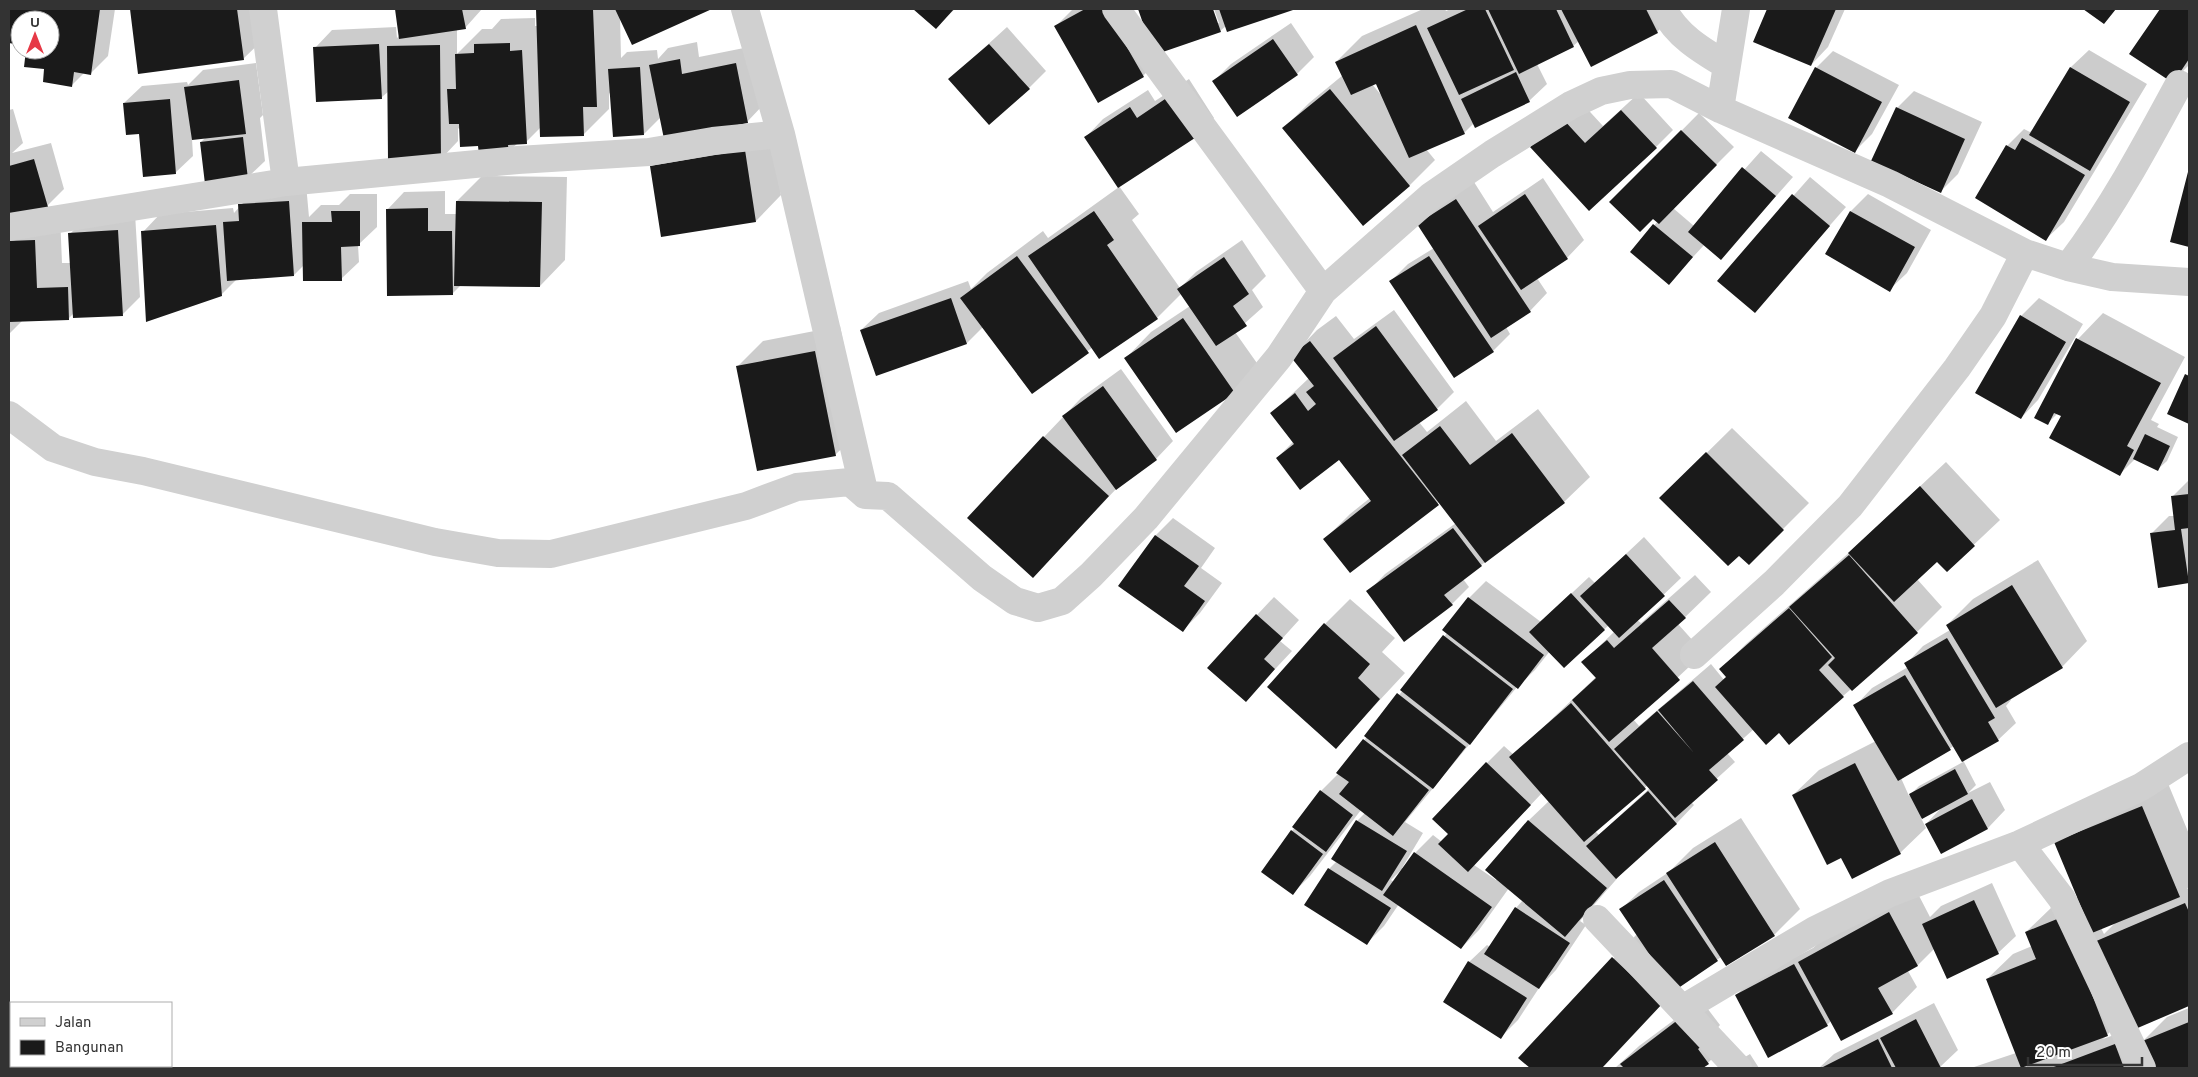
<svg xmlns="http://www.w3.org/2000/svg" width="2198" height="1077" font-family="Overpass,sans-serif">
<rect width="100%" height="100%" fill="#fff"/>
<path fill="#0003" fill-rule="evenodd" d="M9,9h106l-7,47 -17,17h-7l-12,12 -26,-17 -19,-18h23v-30h-30v23l-11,-1z
M131,9h135l3,25 -26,25 -104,13z
M396,9h86l-17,19 -8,1v25l25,-25h10l9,-10 34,-1v8h3l-1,-17h172l-77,34 -12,-27 1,42 6,-6 30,-2 1,9 10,-11 29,-6 2,15 55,-11 10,58 -17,18 -86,-5 -17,17 -33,-43 -2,3v15l-26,26 -42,-8 -15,15 -8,1 -10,9 -29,-7 -21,-17v13l-17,18 -52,-68 -7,6 -64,4 -3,-53 17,-18 64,-3 1,11 3,-3z
M915,9h40l-19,18z
M1073,9h59l16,25 -9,-25h72l5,14h3l-5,-14h79l-66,22 -1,-5 -6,5 -63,22 3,5 -17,18 -87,-50z
M1423,9h22l1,2 5,-2h221l3,5 -18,18 -78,9 -6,5 -36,18 10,20 -18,17 -55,22 -10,10 -38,16 9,11 -25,25 -47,39 -79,-96 25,-25 34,-28 -7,-13 26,-26zM1376,83l5,12 -9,-11z
M1769,9h76l-17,38 -17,18 -56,-24z
M2161,9h28v56l-16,16 -42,-28z
M1291,23l23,34 -17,17 -83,7 17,-17z
M1007,27l39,44 -17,17 -79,-9z
M2089,50l58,34 -83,138 -18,17 -39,-93 17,-17 6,3 7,-7 34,-58z
M1833,51l66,34 -27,49 -17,17 -39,-83z
M256,63l7,52 -3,3 5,43 -18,17 -46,-36 5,-5 -14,2 1,17 -18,17 -34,-41 -17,-29 18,-17 45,-4 1,3 15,-15z
M1189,79l25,39 -17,17 -78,51 20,28 -7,6 48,68 16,-16 46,-32 24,36 -14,14 11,17 -28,25 24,34 -25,26 -108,-34 25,-26 39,-26 -9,-12 -24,24 -57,39 -7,-10 -61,46 -49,-66 -16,16 -106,-13 18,-17 89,-32 3,8 16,-16 56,-42 5,7 71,-51 -33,-50 17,-18 45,-29 7,11z
M1914,91l68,31 -24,52 -18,18 -43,-84z
M1639,93l34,37 -17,17h-124l48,-46 23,25z
M13,109l10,34 -11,10 39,-10 13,46 -17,17 13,9 2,48h9l-1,-29 17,-18 48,-3 5,84 -17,17 -49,-1 -6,6 -46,2 -13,13v-224z
M1699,113l35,34 -61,61 21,18 67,-75 32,26 -72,81 -16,-14 -36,39 -38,-31 27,-31 -5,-4 -42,-15z
M770,126l11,69 -25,26 -94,15 -11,-69 26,-26z
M2189,170v76l-18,-4z
M482,176l85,1 -2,83 -25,26 -78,-2 -10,10 -65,-84 17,-18 41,-1v23h11l1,-13z
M1810,177l36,30 -91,104 -36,-31z
M1543,178l41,62 -17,18 -30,20 10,15 -17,18 -24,16 4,7 -17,17 -102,-70 17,-17 26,-16 -16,-24 18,-17 38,-25 19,30z
M306,184l3,33 12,-12h18l11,-11h27v33l-19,18 1,17 -18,17 -37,-14 -10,10 -57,4 -16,16 -78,-63 17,-18 73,-6 1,5 23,-26z
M1868,194l63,36 -24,43 -18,17 -63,-36 25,-43z
M2039,298l44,26 -45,76 -17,18 -45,-25 45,-77z
M1394,310l60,82 -17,17 -18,13 8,10 39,-31 30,40 42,-32 52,68 -26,25 -101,77 6,8 -17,17 -84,-12 17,-18 71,-51 -16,-21 -90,70 -25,-33 25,-25 20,-16 -31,-40h-62l17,-17 -22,-28 37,-35 -17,-22 25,-26 19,-14 18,23z
M2103,313l82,44 -34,63 8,4 -2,3 21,10 -11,24 -9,8 -23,-10 -15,15 -57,-58 -5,-3 -11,11 31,-85z
M840,326l21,104 -26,25 -97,-89 25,-25z
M1121,369l52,72 -17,18 -39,29 -84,89 11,-140 37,-39z
M2189,372v51l-21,-10z
M1732,428l77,75 -60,60 -10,-9 -78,-56z
M1946,462l54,58 -53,50 -10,-10 -20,19 25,28 -25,25 -74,64 -64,36 -25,-3 -27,24 8,9 -44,40 3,3 -17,18 -49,43 -48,55 6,4 -30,45 -17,18 -21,32 -17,17 -32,-75 18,-17 3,2 26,-39 7,-8 -14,-12 -30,42 -18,18 -62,-44 -15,22 -17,17 -38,-74 8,-8 -4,-3 24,-37 8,-8 -4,-3 -51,66 -17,17 -1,-62 29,-40 18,-18 108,-140 22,-35 17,-17 55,41 48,-45 6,6 49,-46 37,41 -44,42 4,3 54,-48 16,17 -33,32 26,29 -71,66 6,7 72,-62 13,16 4,-3 -7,-8 25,-25 106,-94zM1609,625l6,6 -32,31 13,15 -82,78 -10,-9 -17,17 -37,71 -8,8 -9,-7 -18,18 -12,16 -1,-1 21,-35 -18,-11 112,-135 18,-17 15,-19 14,16zM1648,785l2,3 -51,47 -4,-4zM1542,793l7,8 -21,20 -32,59 -22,-15zM1401,870l-7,12 -3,-2z
M2189,480v101l-1,1 -37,-48 18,-18h6l-3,-19z
M1173,518l42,30 -14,20 21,15 -22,30 -18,18 -62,-45 36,-51z
M2038,560l49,81 -25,26 -52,31 1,2 -5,6 10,17 -18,17 -35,20 13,25 -8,8 22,-11 15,28 -17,18 -46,24 -16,-28 17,-18 -22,12 5,10 -26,25 -58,3 -49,-61 26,-25 57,-29 -21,-35 17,-18 36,-21 -2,-3 17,-18 27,-16 -3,-5 26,-26zM1954,746l9,16 -44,24 -10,10 -8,-18z
M1274,597l25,23 -19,21 12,10 -47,50 12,-86z
M1350,599l45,39 -13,14 23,21 -69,74 -11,-123z
M2167,781l22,53v52l-2,3 2,-1v117l-56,24 15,39h-177l45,-15 -29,-74 26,-25 19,-8 -6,-14 26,-25 26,-10 -23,-54zM2116,922l-12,12 -3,-6zM2127,1015l6,13 -30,11z
M1741,818l59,91 -26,26 -48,29 -5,-7 -41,28 -78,83h-70l-12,-11 117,-123 -16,-25 18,-17 30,-20 24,-24z
M1992,883l24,53 -18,17 -64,-4 -16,16 -10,6 9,16 -25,26 -61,8 -4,4 -91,-30 18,-17 59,-30 12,-11 90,-49 15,29 11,-11z
M1701,1000l19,25 -5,6 10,14 -17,18 -7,5h-86l24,-22z
M1934,1003l24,47 -18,17 -121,1 15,-14z
M2189,1008v60h-37l-10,-26 25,-25z
M1750,1054l9,14h-32z"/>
<path fill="#1a1a1a" d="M9,9h91l-9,66 -17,-3 -2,15 -29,-5 1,-13 -20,-2 2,-17h24v-30h-30v25l-11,-2z
M130,9h107l7,51 -106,14z
M395,9h67l4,20 -67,10z
M536,9h57l4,98h-14l1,29 -44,1z
M615,9h97l-80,36z
M913,9h41l-18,20z
M1085,9h20l39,68 -46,26 -44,-77z
M1138,9h75l8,23 -67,23z
M1219,9h77l-69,23z
M1468,9h17l29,61 -55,25 -32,-67z
M1488,9h68l18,38 -55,27z
M1561,9h85l12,24 -67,34z
M1767,9h69l-25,57 -58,-24z
M2083,9h33l-12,15z
M2160,9h29v50l-16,24 -44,-29z
M1416,25l49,109 -56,24 -33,-74 -25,11 -16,-33z
M1273,39l25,36 -61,42 -25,-36z
M510,43v8l12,-1 5,94 -19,1 1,9 -30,1 -1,-9 -18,1 -1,-23h-10l-2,-35h9l-1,-35 19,-1v-9z
M379,44l3,55 -66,3 -3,-55z
M989,44l41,45 -41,36 -41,-46z
M440,45l1,115h-53l-1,-114z
M680,59l2,15 54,-11 12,60 -84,16 -15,-74z
M640,67l4,68 -31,2 -5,-68z
M1815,67l67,35 -27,51 -67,-35z
M2070,67l60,35 -40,69 -61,-36z
M1516,72l14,30 -55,26 -14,-29z
M239,80l7,54 -54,6 -8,-53z
M1330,89l80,97 -47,40 -81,-98z
M1171,95l27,41 -80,52 -34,-51 46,-30 7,11z
M170,99l6,75 -33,3 -4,-43 -13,1 -3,-32z
M1896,107l69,32 -24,54 -70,-32z
M1621,110l36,38 -68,63 -59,-64 32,-29 23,25z
M1681,130l36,35 -58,59 -6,-5 -13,13 -31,-30z
M243,137l5,42 -43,5 -5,-42z
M2022,138l63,37 -39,66 -71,-43 31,-53 9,5z
M745,150l11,72 -95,15 -11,-71z
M34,159l14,48 -39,11v-52z
M1742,167l34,29 -55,64 -33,-28z
M2189,168v79l-19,-5z
M1525,194l43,65 -47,31 -43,-64z
M1792,194l38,32 -75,87 -38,-32z
M1456,199l75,113 -40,26 -74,-114z
M289,201l5,75 -67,5 -4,-59 16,-1 -1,-17z
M456,201l86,1 -2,85 -86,-1z
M428,208v23h24l1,64 -66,1 -1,-87z
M331,211h29v35l-19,1 1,34h-39l-1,-59h30z
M1094,211l20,29 -7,5 51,74 -59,40 -71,-103z
M1850,211l65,36 -25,45 -65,-38z
M1653,224l40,33 -24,28 -39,-33z
M216,225l6,71 -76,26 -5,-91z
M118,230l5,86 -50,2 -5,-85z
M35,240l2,48 31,-1 1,33 -60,2v-81z
M1017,256l72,97 -57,41 -72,-96z
M1429,256l65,96 -40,26 -65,-97z
M1224,257l25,37 -16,12 14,20 -31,20 -39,-57z
M951,298l16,46 -91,32 -16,-46z
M2020,315l46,27 -45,77 -46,-26z
M1183,318l52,75 -59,40 -52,-75z
M1376,326l62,84 -44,31 -61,-83z
M2076,338l85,45 -34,63 7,4 -14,26 -71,-38 12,-22 -7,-3 -6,12 -14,-7z
M1310,341l129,164 -89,68 -27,-34 48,-38 -32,-41 -39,30 -24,-32 18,-14 -24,-31 25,-20 13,18 8,-7 -10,-12 8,-6 -24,-30z
M815,351l21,105 -79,15 -21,-105z
M2185,374l4,2v48l-22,-10z
M1103,386l54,74 -41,30 -54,-74z
M1440,426l30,39 42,-32 53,70 -80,60 -83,-108z
M2145,434l25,12 -12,25 -25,-12z
M1043,436l66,60 -76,82 -66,-60z
M1706,452l78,78 -35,35 -10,-9 -11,10 -69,-68z
M1920,486l55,60 -28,26 -10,-10 -43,40 -46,-49z
M2189,494v34l-8,1 8,54 -31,5 -8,-55 25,-3 -4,-34z
M1453,528l29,38 -38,29 9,10 -49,37 -38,-51z
M1155,535l44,31 -15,20 21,15 -22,31 -65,-46z
M1626,554l39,42 -46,42 -39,-42z
M1849,555l69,78 -66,58 -24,-26 7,-7 -46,-51z
M2012,585l51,83 -67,40 -50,-83z
M1571,593l34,37 -41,38 -35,-36z
M1468,597l76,58 -26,34 -76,-59z
M1669,600l17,18 -34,30 28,32 -71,62 -37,-42 24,-22 -15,-16 26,-22 7,8z
M1789,608l43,49 -13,13 25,27 -55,48 -10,-12 -13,12 -51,-58 11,-10 -7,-8z
M1256,614l27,24 -19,21 11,10 -29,33 -39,-34z
M1324,623l46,41 -12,14 22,21 -44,50 -69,-62z
M1443,635l70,54 -43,56 -70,-55z
M1947,638l48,80 -7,4 11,19 -37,21 -58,-99z
M1905,675l46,75 -53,31 -45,-76z
M1693,681l51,59 -35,30 9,10 -43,38 -61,-69 43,-38 37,42 -36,-43z
M1397,693l69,54 -33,42 -69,-53z
M1571,703l75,86 -62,53 -75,-85z
M1363,739l66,51 -36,46 -54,-42 10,-12 -13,-9z
M1486,762l45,43 -63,67 -30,-28 10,-10 -16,-15z
M1855,763l46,91 -49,25 -11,-21 -14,7 -35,-70z
M1955,769l13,25 -46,25 -13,-25z
M1320,790l33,25 -27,37 -34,-25z
M1648,791l29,33 -61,55 -30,-33z
M1972,799l16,30 -47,25 -16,-30z
M2142,806l38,91 -88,36 -38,-91z
M1356,820l51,31 -25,40 -51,-32z
M1528,820l79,68 -42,49 -80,-67z
M1291,830l32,24 -30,41 -32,-23z
M1715,842l60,94 -49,30 -60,-93z
M1414,852l78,55 -31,42 -78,-54z
M1328,868l63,40 -24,37 -63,-40z
M1664,880l54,81 -44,30 -55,-82z
M1974,900l25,54 -52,25 -25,-55z
M2185,903l4,9v94l-56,24 -39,-88z
M1515,907l55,36 -31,46 -55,-35z
M1889,912l29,54 -40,22 15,26 -52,27 -43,-79z
M2062,917l46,119 -87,32 -35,-89 50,-20 -11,-27z
M1612,957l50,47 -60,64h-72l-12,-10z
M1468,961l59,37 -26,41 -58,-37z
M1794,964l34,62 -60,32 -33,-63z
M1683,1016l21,28 -6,5 11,15 -6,4h-79l-4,-4z
M1916,1019l25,49h-45l-16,-30z
M2189,1022v46h-38l-11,-26z
M1878,1039l14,29h-71z
M2115,1044l9,24h-73z"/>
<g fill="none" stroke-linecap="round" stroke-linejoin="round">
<path stroke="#d0d0d0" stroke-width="28" d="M263,9l23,173
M745,9l36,125 84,361
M1116,9l207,282
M1663,9c14,27 38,41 63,56
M1720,109l16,-100
M9,227l277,-45 232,-22 131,-8 64,-11 68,-7
M2068,267c43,-57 77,-120 111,-183
M9,415l44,33 42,14 48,9 292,71 63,11 53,1 195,-48 51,-19 53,-5 15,13 23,1 94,82 33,23 23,7 24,-7 29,-26 55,-57 133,-161 44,-66 108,-95 61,-42 79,-49 30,-14 29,-6 41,-1 49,25 170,75 135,69 43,14 44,10 77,5
M1694,655l80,-72 76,-77 107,-138 36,-52 32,-63
M2020,844l42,55 80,169
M1597,919l141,149
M1684,1008l131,-78 75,-37 130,-49 121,-57 48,-31"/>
</g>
<rect width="2198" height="1077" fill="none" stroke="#333333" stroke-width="20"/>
<rect x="10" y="1002" width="162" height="65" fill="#ffffff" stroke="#adadad"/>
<rect x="20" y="1018" width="25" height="8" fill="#d0d0d0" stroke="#adadad"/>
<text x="55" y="1027" font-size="15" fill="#333333">Jalan</text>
<rect x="20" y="1040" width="25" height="15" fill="#1a1a1a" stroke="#adadad"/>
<text x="55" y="1052" font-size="15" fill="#333333">Bangunan</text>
<g transform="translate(35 35)"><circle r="24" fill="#ffffff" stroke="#adadad"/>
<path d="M0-4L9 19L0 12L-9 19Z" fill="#e63946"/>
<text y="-8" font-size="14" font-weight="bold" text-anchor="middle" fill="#333333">U</text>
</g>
<path d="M2028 1057v8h114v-8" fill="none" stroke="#333333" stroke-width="2.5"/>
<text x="2036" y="1057" font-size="15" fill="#333333" stroke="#ffffff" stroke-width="4" paint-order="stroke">20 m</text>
</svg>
